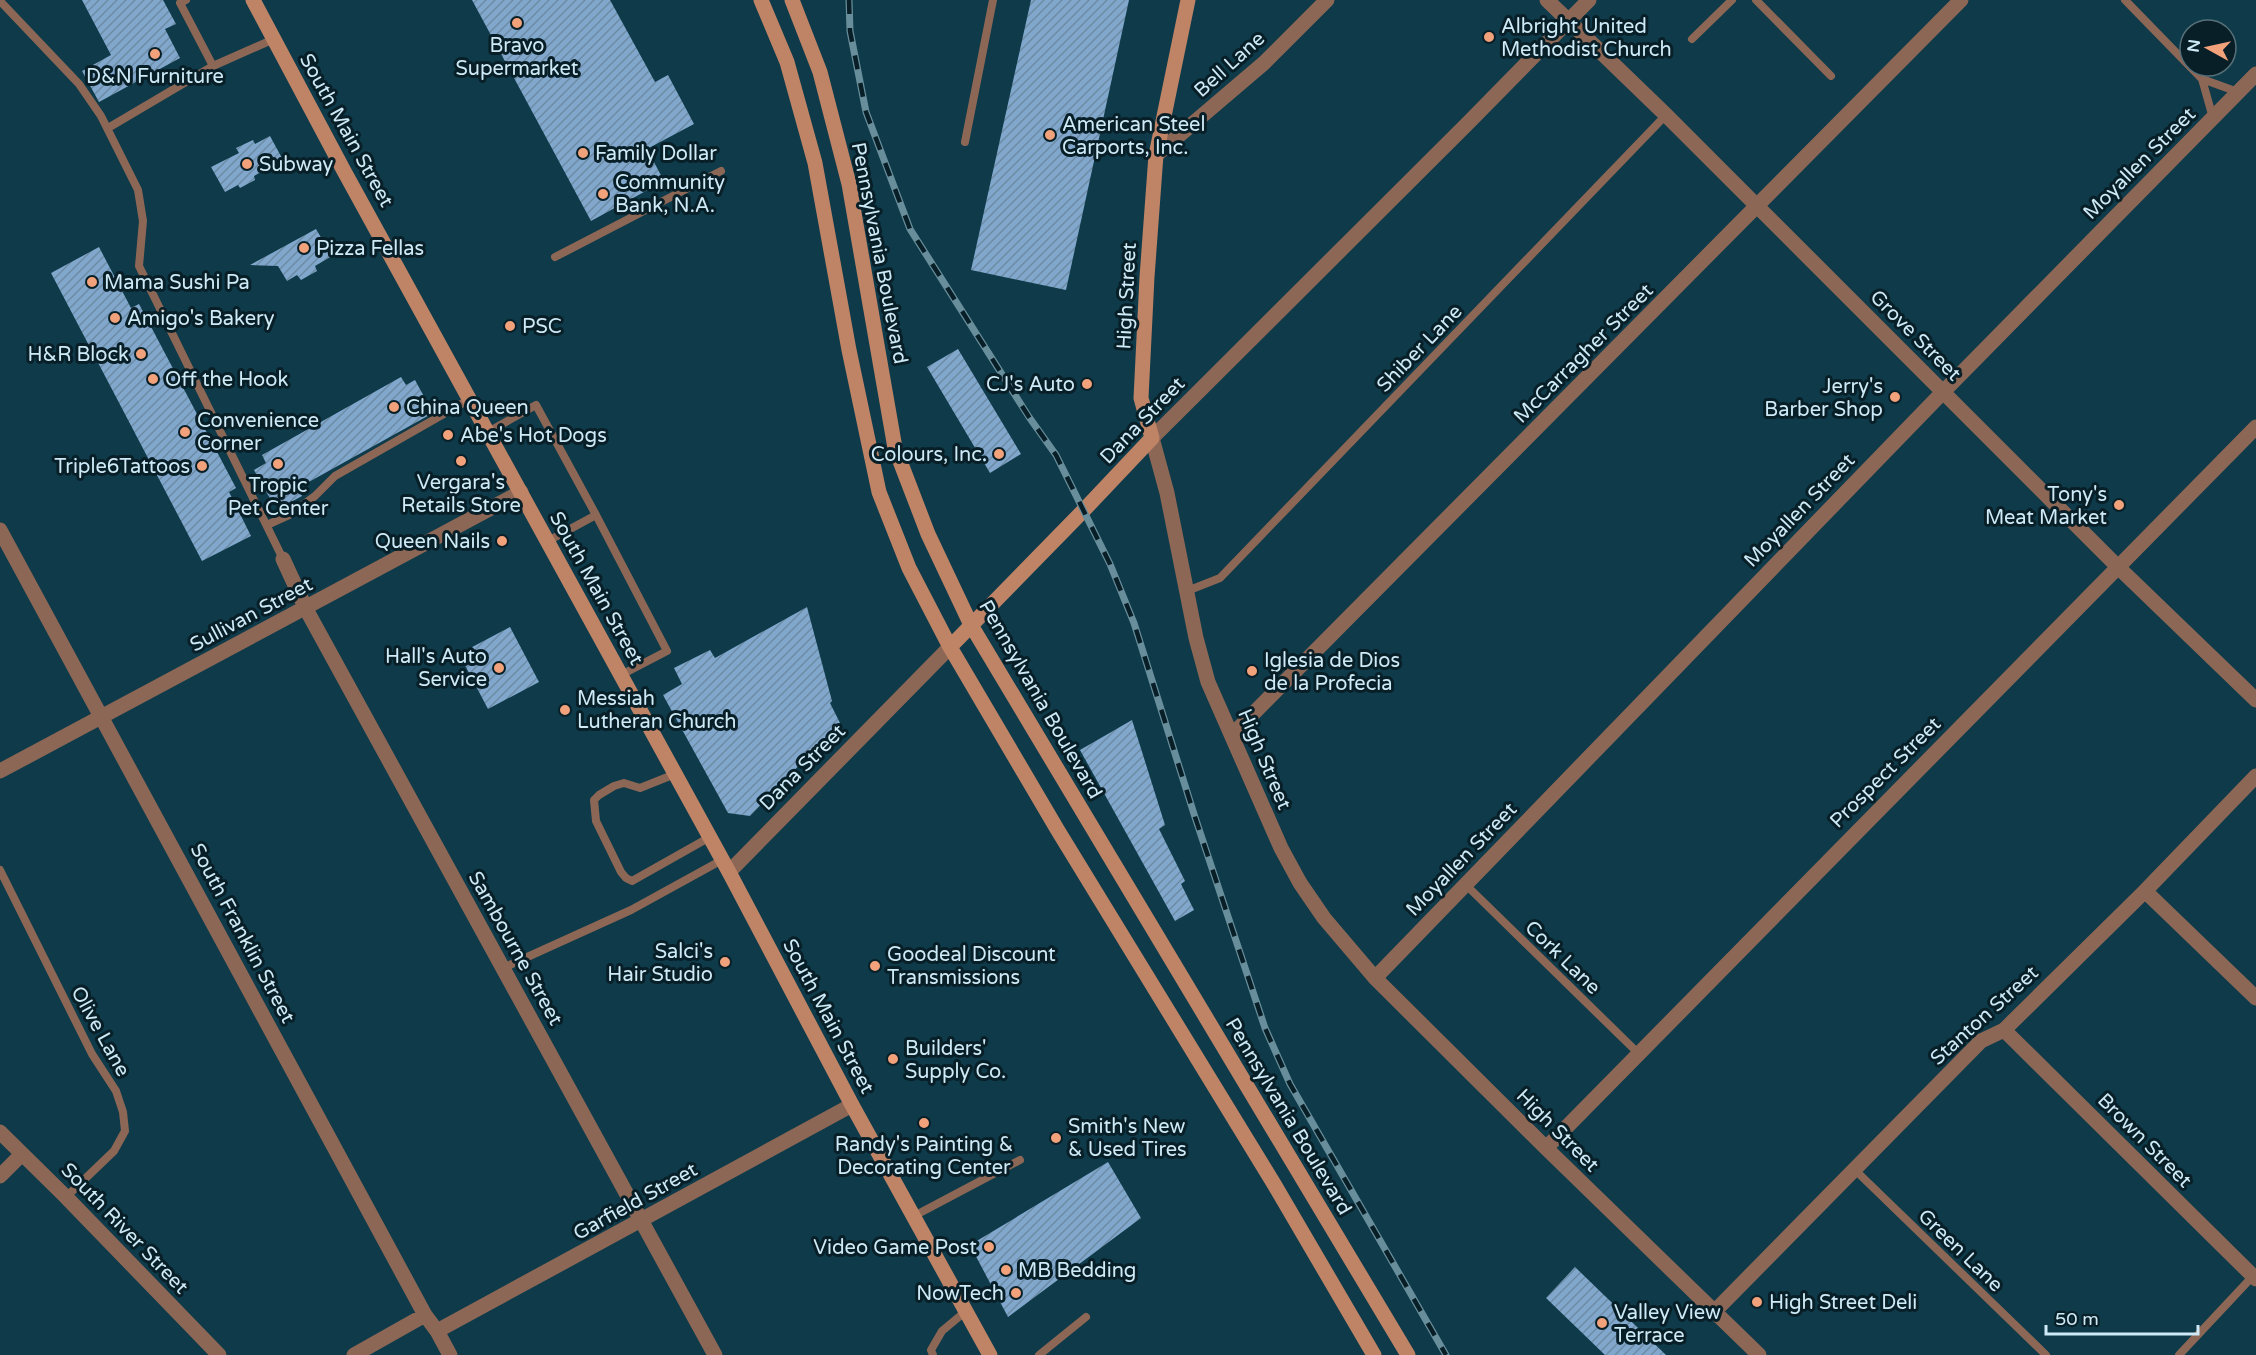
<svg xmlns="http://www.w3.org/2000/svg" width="2256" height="1355" font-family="'Varela Round',sans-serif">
<defs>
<pattern id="building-hatch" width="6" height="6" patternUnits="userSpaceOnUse" patternTransform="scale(1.5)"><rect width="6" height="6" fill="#81a8cc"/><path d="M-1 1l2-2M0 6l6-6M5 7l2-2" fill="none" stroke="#6d8ba5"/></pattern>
</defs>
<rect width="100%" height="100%" fill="#0e3a49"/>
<path fill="url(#building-hatch)" d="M82,0h81l13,24 -11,5 15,29 -81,44 -17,-31 29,-16z
M472,0h138l45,82 13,-7 26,49 -47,25 17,32 -73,40z
M1031,0h98l-63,290 -95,-20z
M270,136l13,24 -29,16 1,4 -15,8 -2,-3 -13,7 -14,-25 28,-14 -3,-5 17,-8 2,4z
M316,229l16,27 -17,10 2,5 -16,9 -4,-5 -10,6 -9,-15 -28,-1z
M99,247l32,61 8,-4 97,184 -7,4 22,44 -49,25 -151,-288z
M958,349l63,105 -31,19 -63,-106z
M401,377l5,8 9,-5 18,33 -135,75 4,8 -22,12 -5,-7 -3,1 -18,-32 12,-7 -4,-8z
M807,607l25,94 -2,2 10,20 -90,93 -22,-3 -65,-118 19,-11 -8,-16 36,-18 5,8z
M510,627l29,55 -51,27 -29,-55z
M1132,720l33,105 -6,4 26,52 -4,3 13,26 -19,11 -95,-171z
M1108,1162l33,56 -133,99 -38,-72z
M1575,1267l91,88h-61l-59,-57z"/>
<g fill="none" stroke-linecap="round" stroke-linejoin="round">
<path stroke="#8d6755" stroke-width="8" d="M186,0l-6,3 33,63 61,-27
M1756,0l75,76
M2125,0l77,79 11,39
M0,1l79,83 22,32 37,74 5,31 -4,45 144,293
M1692,39l40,-39
M2202,79l36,13
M108,128l105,-62
M965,142l28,-142
M555,257l166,-86
M488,432l48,-27 60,110 -48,26
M596,515l71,136 -46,24
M267,525l22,-10 26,-19 20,-20 135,-77
M1187,591l33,-13 446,-463
M675,774l-35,14 -16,-5 -10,3 -15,9 -5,5 2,21 25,51 5,6 6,3 78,-44
M0,870l92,184 24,37 7,21 2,19 -11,20 -48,46
M1465,884l173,169
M503,968l128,-58 91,-50
M1854,1169l192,186
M914,1216l106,-56
M933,1355l-2,-5 11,-19 24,-20
M1039,1355l47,-38
M2179,1355l74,-79"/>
<path stroke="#8d6755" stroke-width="15" d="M1547,0l119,115 452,452 138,133
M1589,0l-120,122 -317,316 15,55 29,145 12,44 73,166 19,35 24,35 51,60 171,170 213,207
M1156,155l108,-92 63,-63
M0,530l425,785 12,16 13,24
M283,559l23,50 409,746
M1232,735l729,-735
M0,771l521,-279
M729,872l221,-225
M2145,891l111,107
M1375,978l568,-586 313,-318
M2004,1030l252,249
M0,1132l66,65 153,158
M1546,1148l710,-721
M0,1176l22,-22
M1714,1312l267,-271 23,-11 141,-139 111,-115
M437,1331l415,-226
M354,1355l71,-40"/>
<path stroke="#bf8366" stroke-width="15" d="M253,0l91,171 385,701 123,233 138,250
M761,0l26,62 28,101 34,187 30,142 30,76 41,79 107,182 217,355 100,171
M792,0l28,72 29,112 46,264 33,86 43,91 437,730
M950,647l133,-136 69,-73 -11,-40 6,-121 9,-122 32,-155"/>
<defs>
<path id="rail" d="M849,0l1,31 16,81 44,117 119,188 27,38 54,109 24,59 60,191 71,214 25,56 156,271"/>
</defs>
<use href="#rail" stroke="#698e9b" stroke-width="7"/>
<use href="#rail" stroke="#081f28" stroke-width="4.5" stroke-dasharray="14" stroke-linecap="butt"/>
</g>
<g fill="#f1a27b" stroke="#081f28" stroke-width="2">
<circle cx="517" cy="23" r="6"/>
<circle cx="1489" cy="37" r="6"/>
<circle cx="155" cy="54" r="6"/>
<circle cx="1050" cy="135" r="6"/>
<circle cx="583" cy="153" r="6"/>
<circle cx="247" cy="164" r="6"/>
<circle cx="603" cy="194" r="6"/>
<circle cx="304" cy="248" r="6"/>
<circle cx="92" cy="282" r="6"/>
<circle cx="115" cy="318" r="6"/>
<circle cx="510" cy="326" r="6"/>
<circle cx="141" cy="354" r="6"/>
<circle cx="153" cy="379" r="6"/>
<circle cx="1087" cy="384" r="6"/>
<circle cx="1895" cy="397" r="6"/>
<circle cx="394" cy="407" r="6"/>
<circle cx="185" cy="432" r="6"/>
<circle cx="448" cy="435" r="6"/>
<circle cx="999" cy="454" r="6"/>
<circle cx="461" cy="461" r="6"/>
<circle cx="278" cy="464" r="6"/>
<circle cx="202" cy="466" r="6"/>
<circle cx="2119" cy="505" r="6"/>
<circle cx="502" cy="541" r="6"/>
<circle cx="499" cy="668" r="6"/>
<circle cx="1252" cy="671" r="6"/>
<circle cx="565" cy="710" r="6"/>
<circle cx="725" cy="962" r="6"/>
<circle cx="875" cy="966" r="6"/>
<circle cx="893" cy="1059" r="6"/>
<circle cx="924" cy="1123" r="6"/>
<circle cx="1056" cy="1138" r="6"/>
<circle cx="989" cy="1247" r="6"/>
<circle cx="1006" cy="1270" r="6"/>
<circle cx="1016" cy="1293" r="6"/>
<circle cx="1757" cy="1302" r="6"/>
<circle cx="1602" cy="1323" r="6"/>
</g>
<g text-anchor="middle" stroke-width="6" stroke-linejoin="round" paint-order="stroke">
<g font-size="20" fill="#ceeaf6" stroke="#081f28" text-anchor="start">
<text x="1501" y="33">Albright United<tspan x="1501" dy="23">Methodist Church</tspan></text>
<text x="517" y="52" text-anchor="middle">Bravo<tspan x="517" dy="23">Supermarket</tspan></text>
<text x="155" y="83" text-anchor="middle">D&amp;N Furniture</text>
<text x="1062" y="131">American Steel<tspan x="1062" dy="23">Carports, Inc.</tspan></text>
<text x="595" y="160">Family Dollar</text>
<text x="259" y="171">Subway</text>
<text x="615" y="189">Community<tspan x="615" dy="23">Bank, N.A.</tspan></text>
<text x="316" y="255">Pizza Fellas</text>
<text x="104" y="289">Mama Sushi Pa</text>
<text x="127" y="325">Amigo's Bakery</text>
<text x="522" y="333">PSC</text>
<text x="129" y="361" text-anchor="end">H&amp;R Block</text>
<text x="165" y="386">Off the Hook</text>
<text x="1075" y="391" text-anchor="end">CJ's Auto</text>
<text x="1883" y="393" text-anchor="end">Jerry's<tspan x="1883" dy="23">Barber Shop</tspan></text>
<text x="406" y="414">China Queen</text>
<text x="197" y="427">Convenience<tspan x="197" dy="23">Corner</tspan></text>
<text x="460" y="442">Abe's Hot Dogs</text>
<text x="987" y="461" text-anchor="end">Colours, Inc.</text>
<text x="190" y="473" text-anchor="end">Triple6Tattoos</text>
<text x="461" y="489" text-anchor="middle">Vergara's<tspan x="461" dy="23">Retails Store</tspan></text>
<text x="278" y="492" text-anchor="middle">Tropic<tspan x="278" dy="23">Pet Center</tspan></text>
<text x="2107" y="501" text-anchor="end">Tony's<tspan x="2107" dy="23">Meat Market</tspan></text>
<text x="490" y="548" text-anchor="end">Queen Nails</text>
<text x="487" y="663" text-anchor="end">Hall's Auto<tspan x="487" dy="23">Service</tspan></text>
<text x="1264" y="667">Iglesia de Dios<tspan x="1264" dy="23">de la Profecia</tspan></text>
<text x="577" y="705">Messiah<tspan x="577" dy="23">Lutheran Church</tspan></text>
<text x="713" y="958" text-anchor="end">Salci's<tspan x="713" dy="23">Hair Studio</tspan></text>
<text x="887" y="961">Goodeal Discount<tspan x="887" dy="23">Transmissions</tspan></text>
<text x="905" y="1055">Builders'<tspan x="905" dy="23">Supply Co.</tspan></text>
<text x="1068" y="1133">Smith's New<tspan x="1068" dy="23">&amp; Used Tires</tspan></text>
<text x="924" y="1151" text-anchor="middle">Randy's Painting &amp;<tspan x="924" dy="23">Decorating Center</tspan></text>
<text x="977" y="1254" text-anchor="end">Video Game Post</text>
<text x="1018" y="1277">MB Bedding</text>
<text x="1004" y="1300" text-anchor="end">NowTech</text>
<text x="1769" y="1309">High Street Deli</text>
<text x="1614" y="1319">Valley View<tspan x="1614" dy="23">Terrace</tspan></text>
</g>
<g font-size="20" fill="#ceeaf6" stroke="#081f28">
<text transform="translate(1229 64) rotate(-42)" y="7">Bell Lane</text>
<text transform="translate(347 130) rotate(61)" y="7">South Main Street</text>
<text transform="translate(2139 163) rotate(-45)" y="7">Moyallen Street</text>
<text transform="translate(880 253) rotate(79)" y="7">Pennsylvania Boulevard</text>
<text transform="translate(1126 296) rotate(-87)" y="7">High Street</text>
<text transform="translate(1916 335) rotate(45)" y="7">Grove Street</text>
<text transform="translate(1419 348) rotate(-46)" y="7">Shiber Lane</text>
<text transform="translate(1583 353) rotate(-45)" y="7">McCarragher Street</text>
<text transform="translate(1142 420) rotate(-46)" y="7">Dana Street</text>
<text transform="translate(1799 510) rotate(-46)" y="7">Moyallen Street</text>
<text transform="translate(597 588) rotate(61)" y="7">South Main Street</text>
<text transform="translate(251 614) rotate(-28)" y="7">Sullivan Street</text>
<text transform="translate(1041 699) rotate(60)" y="7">Pennsylvania Boulevard</text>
<text transform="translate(1265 759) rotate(67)" y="7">High Street</text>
<text transform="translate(802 767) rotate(-45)" y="7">Dana Street</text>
<text transform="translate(1885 772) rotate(-45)" y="7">Prospect Street</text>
<text transform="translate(1461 859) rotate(-46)" y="7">Moyallen Street</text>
<text transform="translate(243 933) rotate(62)" y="7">South Franklin Street</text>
<text transform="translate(516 948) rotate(61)" y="7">Sambourne Street</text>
<text transform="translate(1563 957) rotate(44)" y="7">Cork Lane</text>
<text transform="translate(1984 1015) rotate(-42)" y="7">Stanton Street</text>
<text transform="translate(829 1016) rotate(62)" y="7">South Main Street</text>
<text transform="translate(101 1031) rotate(61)" y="7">Olive Lane</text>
<text transform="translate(1289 1116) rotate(59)" y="7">Pennsylvania Boulevard</text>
<text transform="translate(1558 1130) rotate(45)" y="7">High Street</text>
<text transform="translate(2145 1140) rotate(45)" y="7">Brown Street</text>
<text transform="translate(635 1201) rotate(-29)" y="7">Garfield Street</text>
<text transform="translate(125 1228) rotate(46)" y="7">South River Street</text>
<text transform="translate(1961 1250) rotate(44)" y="7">Green Lane</text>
</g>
</g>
<g transform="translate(2208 48) rotate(278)"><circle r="28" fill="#081f28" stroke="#57707a" stroke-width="1.5"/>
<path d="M0-4.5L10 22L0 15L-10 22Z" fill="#f1a27b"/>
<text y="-9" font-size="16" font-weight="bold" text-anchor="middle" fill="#ceeaf6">N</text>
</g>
<path d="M2046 1325v9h152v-9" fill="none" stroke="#ceeaf6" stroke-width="3"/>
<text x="2055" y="1325" font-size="18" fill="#ceeaf6" stroke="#081f28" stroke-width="4.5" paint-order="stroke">50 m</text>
</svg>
